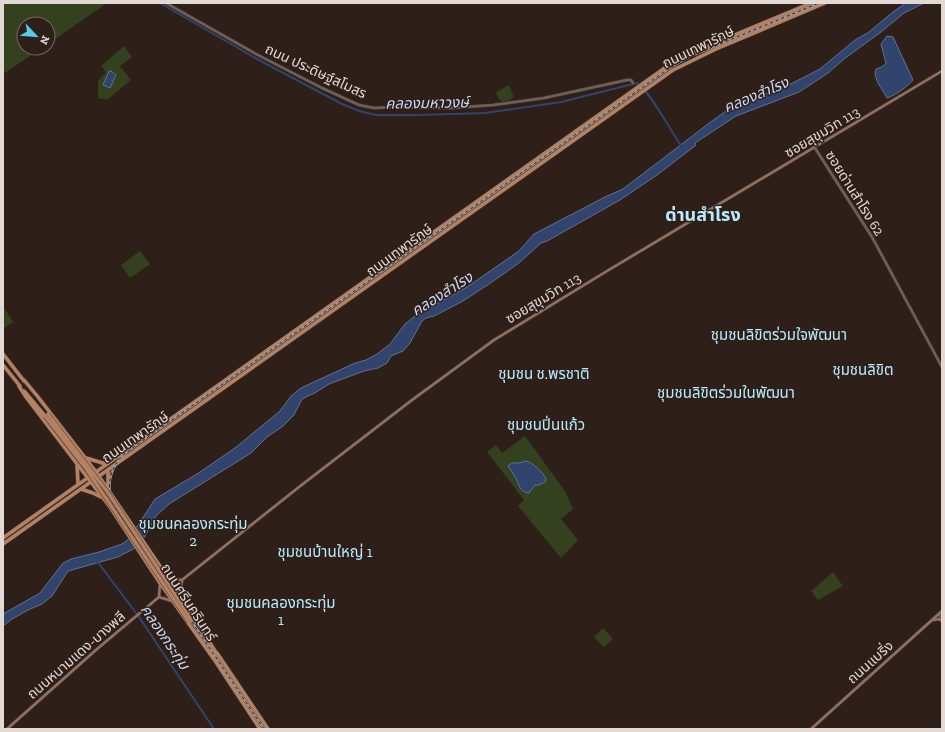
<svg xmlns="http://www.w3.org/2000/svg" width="945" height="732" font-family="'Zilla Slab','Noto Sans Thai',serif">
<rect width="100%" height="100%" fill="#2e1f19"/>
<path fill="#33411e" d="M3,3h104l-59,41v-20h-24v24h18l-39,26z
M124,46l8,11 -12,9 11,14 -24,20 -9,-2v-17l8,-9 -5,-6z
M509,85l5,12 -8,5 -1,-3 -1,4 -6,-5 -2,-6z
M140,251l10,13 -20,14 -9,-13z
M3,306l10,16 -10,7z
M525,436l40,55 8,18 -12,10 17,21 -17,18 -43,-52 6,-6 -37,-48 9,-7 6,8z
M833,572l10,14 -25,14 -7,-9z
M603,628l10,11 -9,8 -10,-10z"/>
<path fill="#30446e" stroke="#65708d" d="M906,3h18l-20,10 -23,19 -37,27 -16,14 -29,19 -63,24 -41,27 1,2 -39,30 -37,25 -73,41 -6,2 -22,20 -30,21 -26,17 -29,15 -8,2 -4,3 -12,22 -7,8 -12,5 -4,7 -9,5 -14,3 -35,13 -16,10h-1l-10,5 -8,16 -11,11 -16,11 -16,16 -82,51 -13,12 -12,22 -9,10 -17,9 -50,14 -16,25 -10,8 -14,6 -16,9 -9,7v-12l37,-21 23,-30 8,-4 28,-7 23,-8 7,-5 26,-40 42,-25 38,-26 45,-37 11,-15 10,-8 54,-25 11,-3 11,-6 13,-10 15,-20 10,-8 52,-29 52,-36 15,-17 71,-37 18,-8 89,-68 28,-20 39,-11 41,-21 35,-29 14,-8 24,-20z
M887,36l6,1 20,43c-6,7 -17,15 -26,18 -4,-8 -15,-20 -11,-29l6,-2 4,-4 -5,-19z
M109,71h2l5,4 -6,13 -7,-3z
M526,461c7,2 17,11 20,18l-1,3 -6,3h-4l-6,8c-11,-1 -9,-9 -14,-16 -2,-4 -5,-7 -7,-11l4,-3h7z"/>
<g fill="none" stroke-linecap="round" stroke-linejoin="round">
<path stroke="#30446e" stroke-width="2" d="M160,3l97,56 85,45 17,7 17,4h44l65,-2 76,-11 76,-19c10,4 37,53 45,64
M97,561l42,56 75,112"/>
<defs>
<path id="tertiary" d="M166,3l90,51 66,34 37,17 15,3 24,-1 54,1 41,-3 51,-7 83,-18h4l2,3
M815,148l57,89 70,130
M939,614l3,5"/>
<path id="secondary" d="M168,578l14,2
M180,596l2,-16 117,-93 113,-87 82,-60 113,-69 335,-200
M159,597l13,4
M933,620l6,-1 3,2
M7,729l90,-80 62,-52 1,-14
M811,729l131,-118"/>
<path id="primary" d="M3,354l21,27
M3,365l17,21
M24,380l14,17 58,75 72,106 49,76
M19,386l7,11 84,110 50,76 53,75
M24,391l21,25
M86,458l20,6
M77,464l1,20
M95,479l16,22
M108,488v-18
M81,489l12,4 8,4
M3,538l666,-473 18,-10 124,-52
M3,544l670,-474 43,-21 109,-46
M217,653l51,76
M212,656l48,73"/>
</defs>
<use href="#tertiary" stroke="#463b37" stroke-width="3.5"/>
<use href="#secondary" stroke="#463b37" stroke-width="3.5"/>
<use href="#primary" stroke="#463b37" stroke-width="4.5"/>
<use href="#tertiary" stroke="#705f58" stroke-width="2.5"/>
<use href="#secondary" stroke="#92705d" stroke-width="2.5"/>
<use href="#primary" stroke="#b48162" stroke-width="3.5"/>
<defs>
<path id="rail" d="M264,729l-150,-223c-10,-21 -3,-42 14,-55l543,-384 20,-11 128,-53"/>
</defs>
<use href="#rail" stroke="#a29691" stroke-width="2.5"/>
<use href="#rail" stroke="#2e1f19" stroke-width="1" stroke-dasharray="3" stroke-linecap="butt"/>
<defs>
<path id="primary-bridge" d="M48,414l61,80 83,126
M45,416l42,54 102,152"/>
</defs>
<use href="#primary-bridge" stroke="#463b37" stroke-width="4.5" stroke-linecap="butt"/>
<use href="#primary-bridge" stroke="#b48162" stroke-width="3.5"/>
</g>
<g text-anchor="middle" stroke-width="3" stroke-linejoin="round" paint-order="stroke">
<g font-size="14" fill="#e2d8d4" stroke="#2e1f19">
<text transform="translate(698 47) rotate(-26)" y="5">ถนนเทพารักษ์</text>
<text transform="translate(316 71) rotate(25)" y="5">ถนน ประดิษฐ์สโมสร</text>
<text transform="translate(822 132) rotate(-31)" y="5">ซอยสุขุมวิท 113</text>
<text transform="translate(855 193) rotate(58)" y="5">ซอยด่านสำโรง 62</text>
<text transform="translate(399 250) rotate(-36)" y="5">ถนนเทพารักษ์</text>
<text transform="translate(543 298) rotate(-31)" y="5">ซอยสุขุมวิท 113</text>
<text transform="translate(135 437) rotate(-35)" y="5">ถนนเทพารักษ์</text>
<text transform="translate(189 602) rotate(57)" y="5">ถนนศรีนครินทร์</text>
<text transform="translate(76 655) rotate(-41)" y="5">ถนนหนามแดง-บางพลี</text>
<text transform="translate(870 662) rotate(-42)" y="5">ถนนแบริ่ง</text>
</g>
<g font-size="15" font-style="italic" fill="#cad8f5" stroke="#2e1f19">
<text transform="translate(756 95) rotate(-23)" y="5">คลองสำโรง</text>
<text transform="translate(427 103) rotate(-1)" y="5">คลองมหาวงษ์</text>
<text transform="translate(442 294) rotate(-32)" y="5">คลองสำโรง</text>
<text transform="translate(165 637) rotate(56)" y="5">คลองกระทุ่ม</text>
</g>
<g font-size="15" fill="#b6ecfd" stroke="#2e1f19">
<text x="779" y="340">ชุมชนลิขิตร่วมใจพัฒนา</text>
<text x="863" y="375">ชุมชนลิขิต</text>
<text x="544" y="379">ชุมชน ช.พรชาติ</text>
<text x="726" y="398">ชุมชนลิขิตร่วมในพัฒนา</text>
<text x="546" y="430">ชุมชนปิ่นแก้ว</text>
<text x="193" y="529">ชุมชนคลองกระทุ่ม<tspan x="193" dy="17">2</tspan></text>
<text x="325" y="557">ชุมชนบ้านใหญ่ 1</text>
<text x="281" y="608">ชุมชนคลองกระทุ่ม<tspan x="281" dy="17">1</tspan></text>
</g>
<g font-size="18" font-weight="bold" fill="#b6ecfd" stroke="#2e1f19">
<text x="703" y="221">ด่านสำโรง</text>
</g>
</g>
<rect width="945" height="732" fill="none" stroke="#e2d8d4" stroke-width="8"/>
<g transform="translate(36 36) rotate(116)"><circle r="19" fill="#2e1f19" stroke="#766964"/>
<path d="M0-3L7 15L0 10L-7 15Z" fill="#5ac8e6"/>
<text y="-6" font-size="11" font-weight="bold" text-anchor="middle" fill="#e2d8d4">N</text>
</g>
</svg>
